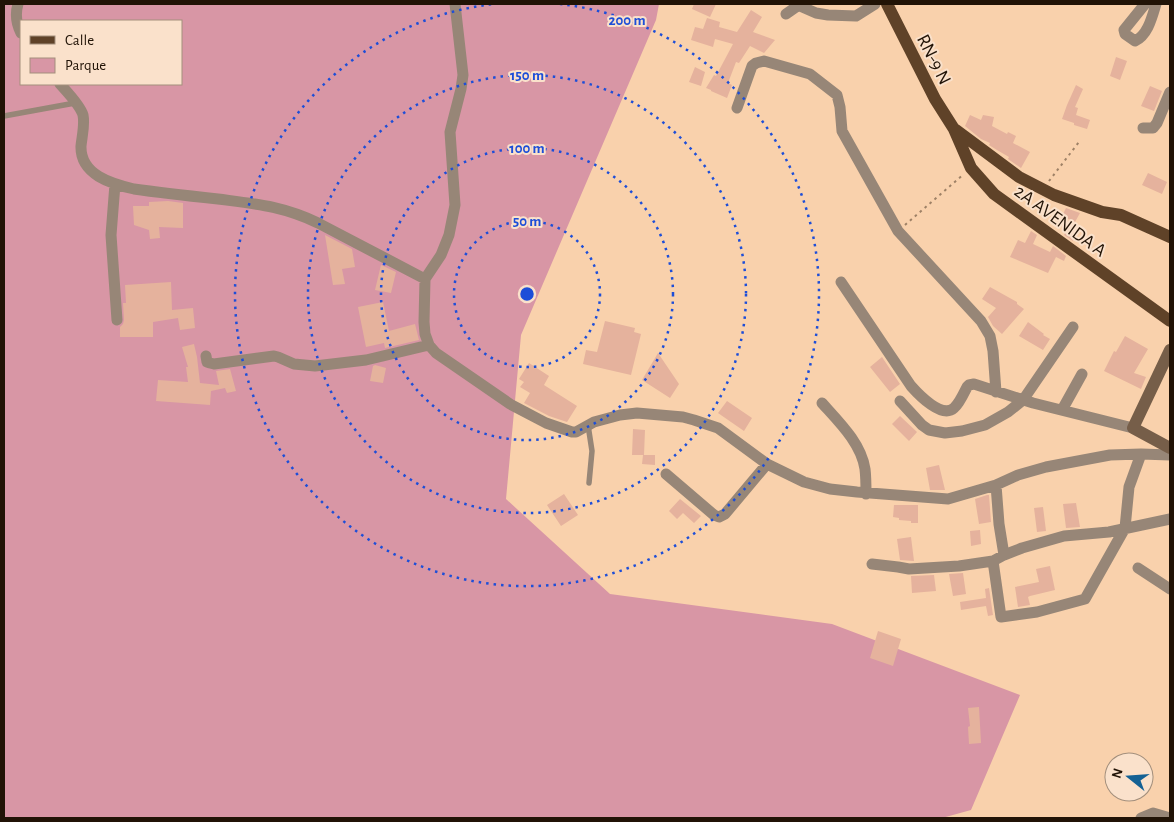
<svg xmlns="http://www.w3.org/2000/svg" width="1174" height="822" font-family="'Alegreya Sans',sans-serif">
<rect width="100%" height="100%" fill="#f9d1ac"/>
<path fill="#d896a5" fill-rule="evenodd" d="M4,4h655l-3,16 -135,315 -15,164 104,95 222,30 188,71 -49,115 -29,8h-938zM21,21h160v63h-160z"/>
<path fill="#e5b29d" d="M694,4h22l-6,13 -18,-8z
M751,10l11,7 -9,15 22,8 -11,13 -14,-7 -11,17 -3,-1 -8,21 4,2 -5,13 -16,-7v-1l-5,-2 8,-13 2,1 17,-32 -18,-5 -2,8 -22,-7 4,-13 8,2 4,-11 13,4 -1,5 18,5z
M1116,57l11,4 -7,19 -10,-4z
M695,67l10,5 -4,14 -12,-4z
M1076,85l7,4 -8,18 3,1 -2,7 14,5 -3,9 -13,-4v-2l-12,-4 5,-14z
M1150,86l12,5 -8,20 -13,-5z
M970,115l11,5 2,-5 11,2 -2,9 15,8 1,-2 8,4 -3,7 17,9 -9,16 -13,-9 1,-2 -12,-7 -8,-5 1,-2 -9,-4 -16,-13z
M1148,173l19,9 -5,12 -20,-9z
M168,201l15,2v25l-24,-1 1,11 -10,1 -1,-9 -15,-5 -1,-19h16v-4z
M1066,208l14,5 -5,9 -13,-6z
M1070,223l9,4 -6,14 -9,-6z
M1031,231l6,4 -4,9 17,8 3,-6 13,10 -2,5 -8,-4 -8,16 -38,-16 8,-17 7,3z
M325,235l27,14 3,18 -13,2 3,15 -12,1z
M381,265l15,7 -5,21 -16,-3z
M171,282l1,28 21,-2 2,20 -15,2 -2,-12 -25,4v15h-33v-10l3,-3 1,-4 -1,-17h3l-1,-18z
M990,287l27,15v2l7,5 -22,25 -9,-8 -5,-9 8,-9 -14,-9z
M383,302l6,29 26,-7 4,16 -34,8 -1,-5 -18,4 -8,-40z
M605,321l30,7 -1,4 7,2 -10,41 -48,-11 3,-14 11,2z
M1028,322l16,12 -1,1 7,4 -7,11 -24,-14z
M1125,336l23,13 -14,24 12,4 -5,12 -37,-18 10,-20 2,1z
M194,344l3,13 3,26 19,2 -3,-14 14,-2 6,22 -9,2 -2,-5 -14,3 -1,14 -54,-4 2,-21 30,2 -2,-15h2l-6,-20z
M658,353l21,31 -9,14 -28,-18z
M882,357l18,27 -10,8 -20,-25z
M529,363l20,13 -5,9 33,21 -10,16 -18,-6 -25,-13 6,-10 -10,-6 4,-5 -5,-3z
M375,365l11,3 -3,15 -13,-2 3,-15z
M727,401l25,17 -8,13 -26,-18z
M900,416l17,16 -8,9 -17,-17z
M633,429l12,1 -1,25h11v10l-13,-1 1,-9h-11z
M939,465l6,25h-15l-4,-22z
M564,494l14,21 -17,11 -14,-21z
M987,495h2l2,27 -12,2 -4,-25z
M680,499l21,17 -7,7 -11,-10 -6,6 -8,-8z
M1076,503l4,24 -14,1 -3,-24z
M894,505h24v18h-7v-2l-12,-1v-2l-6,-1z
M1043,507l3,24 -9,1 -3,-24z
M980,530l1,14 -10,2 -1,-15z
M911,537l3,24 -14,-1 -3,-21z
M1050,566l5,24 -25,6 -2,1 2,8 -12,2 -3,-20 24,-5 -3,-13z
M963,573l3,21 -13,2 -4,-22z
M934,575l2,16 -24,2 -1,-17z
M989,588l4,27 -5,1 -2,-10 -25,4 -1,-8 26,-4 -1,-9z
M878,631l23,8 -8,27 -23,-8z
M979,707l2,36 -12,1 -1,-17 2,-1 -2,-18z"/>
<g fill="none" stroke-linecap="round" stroke-linejoin="round">
<path stroke="#9e8166" stroke-width="2" stroke-dasharray="2.5 4" stroke-linecap="butt" d="M1049,181l30,-39
M905,225l59,-51"/>
<path stroke="#978677" stroke-width="5.5" d="M4,116l71,-13
M588,425l4,26 -3,32"/>
<path stroke="#978677" stroke-width="11" d="M18,4c-3,10 -2,19 3,29
M455,4l8,71 -2,14 -11,43 5,73 -6,30 -8,20 -16,24 -1,43 1,12 4,11 7,8 74,51 36,19 26,9h4l18,-10 26,-7 17,-2 46,4 11,3 24,8 49,36 37,18 26,7 27,3 91,7 48,-14 22,-10 28,-8 64,-12 31,-1 29,1
M1145,4l-21,26 1,4 10,7c13,-6 17,-24 21,-37
M786,14l10,-7 4,-1 16,7 12,2 28,1 19,-12
M60,84c7,8 20,21 23,31 2,10 -1,21 -2,31 -1,29 31,38 53,43 28,4 56,7 84,10 38,5 64,7 100,24l107,56
M737,108l15,-42 4,-3 8,-2 46,13 27,21 3,12 2,24 56,100 83,90 9,15 3,15 3,41
M1143,128h10l4,-5 13,-31
M115,184l-4,51 6,85
M841,282l70,104c8,9 31,33 43,22 5,-4 10,-15 13,-21l2,-2 5,-1 59,19 100,25
M206,356l1,6 3,1 4,1 60,-8 4,1 16,7 21,2 51,-6 63,-15
M900,401l22,24 7,5 16,3 17,-2 23,-6 23,-13 15,-12 50,-73
M822,403c17,19 39,40 43,66 1,8 1,17 1,25
M1062,410l20,-36
M666,474l48,41 5,2 6,-3 42,-50
M996,485l3,39 5,31
M993,561l8,56 36,-5 48,-13 40,-71 4,-41 12,-33
M872,564l26,3 11,2 50,-3 34,-5 11,-6 18,-7 42,-12 45,-4 61,-13
M1138,568l32,21
M1141,818l12,-5 17,5"/>
<path stroke="#765e49" stroke-width="12" d="M1170,350l-37,78 37,20"/>
<path stroke="#5f4228" stroke-width="12" d="M887,4l48,95 19,30 17,39 23,26 176,127
M956,130l63,47 35,18 48,17 19,3 49,22"/>
</g>
<g fill="none" stroke="#1d4ed8" stroke-width="2.5" stroke-dasharray="2.5 5">
<circle cx="527" cy="294" r="73"/>
<circle cx="527" cy="294" r="146"/>
<circle cx="527" cy="294" r="219"/>
<path d="M560 4A292 292 0 1 1 494 4"/>
</g>
<g text-anchor="middle" stroke-width="4" stroke-linejoin="round" paint-order="stroke">
<g font-size="19" fill="#211306" stroke="#fae1cb">
<text transform="translate(935 59) rotate(63)" y="7">RN-9 N</text>
<text transform="translate(1061 220) rotate(36)" y="7">2A AVENIDA A</text>
</g>
</g>
<circle cx="527" cy="294" r="8" fill="#1d4ed8" stroke="#fae1cb" stroke-width="2.5"/>
<g font-size="15" text-anchor="middle" font-weight="bold" fill="#1d4ed8" stroke="#fae1cb" stroke-width="4" stroke-linejoin="round" paint-order="stroke">
<text x="627" y="25">200 m</text>
<text x="527" y="80">150 m</text>
<text x="527" y="153">100 m</text>
<text x="527" y="226">50 m</text>
</g>
<rect width="1174" height="822" fill="none" stroke="#211306" stroke-width="10"/>
<rect x="20" y="20" width="162" height="65" fill="#fae1cb" stroke="#a38f7c"/>
<rect x="30" y="36" width="25" height="8" fill="#5f4228" stroke="#a38f7c"/>
<text x="65" y="45" font-size="15" fill="#211306">Calle</text>
<rect x="30" y="58" width="25" height="15" fill="#d896a5" stroke="#a38f7c"/>
<text x="65" y="70" font-size="15" fill="#211306">Parque</text>
<g transform="translate(1129 777) rotate(287)"><circle r="24" fill="#fae1cb" stroke="#a38f7c"/>
<path d="M0-4L9 19L0 12L-9 19Z" fill="#146194"/>
<text y="-8" font-size="14" font-weight="bold" text-anchor="middle" fill="#211306">N</text>
</g>
</svg>
